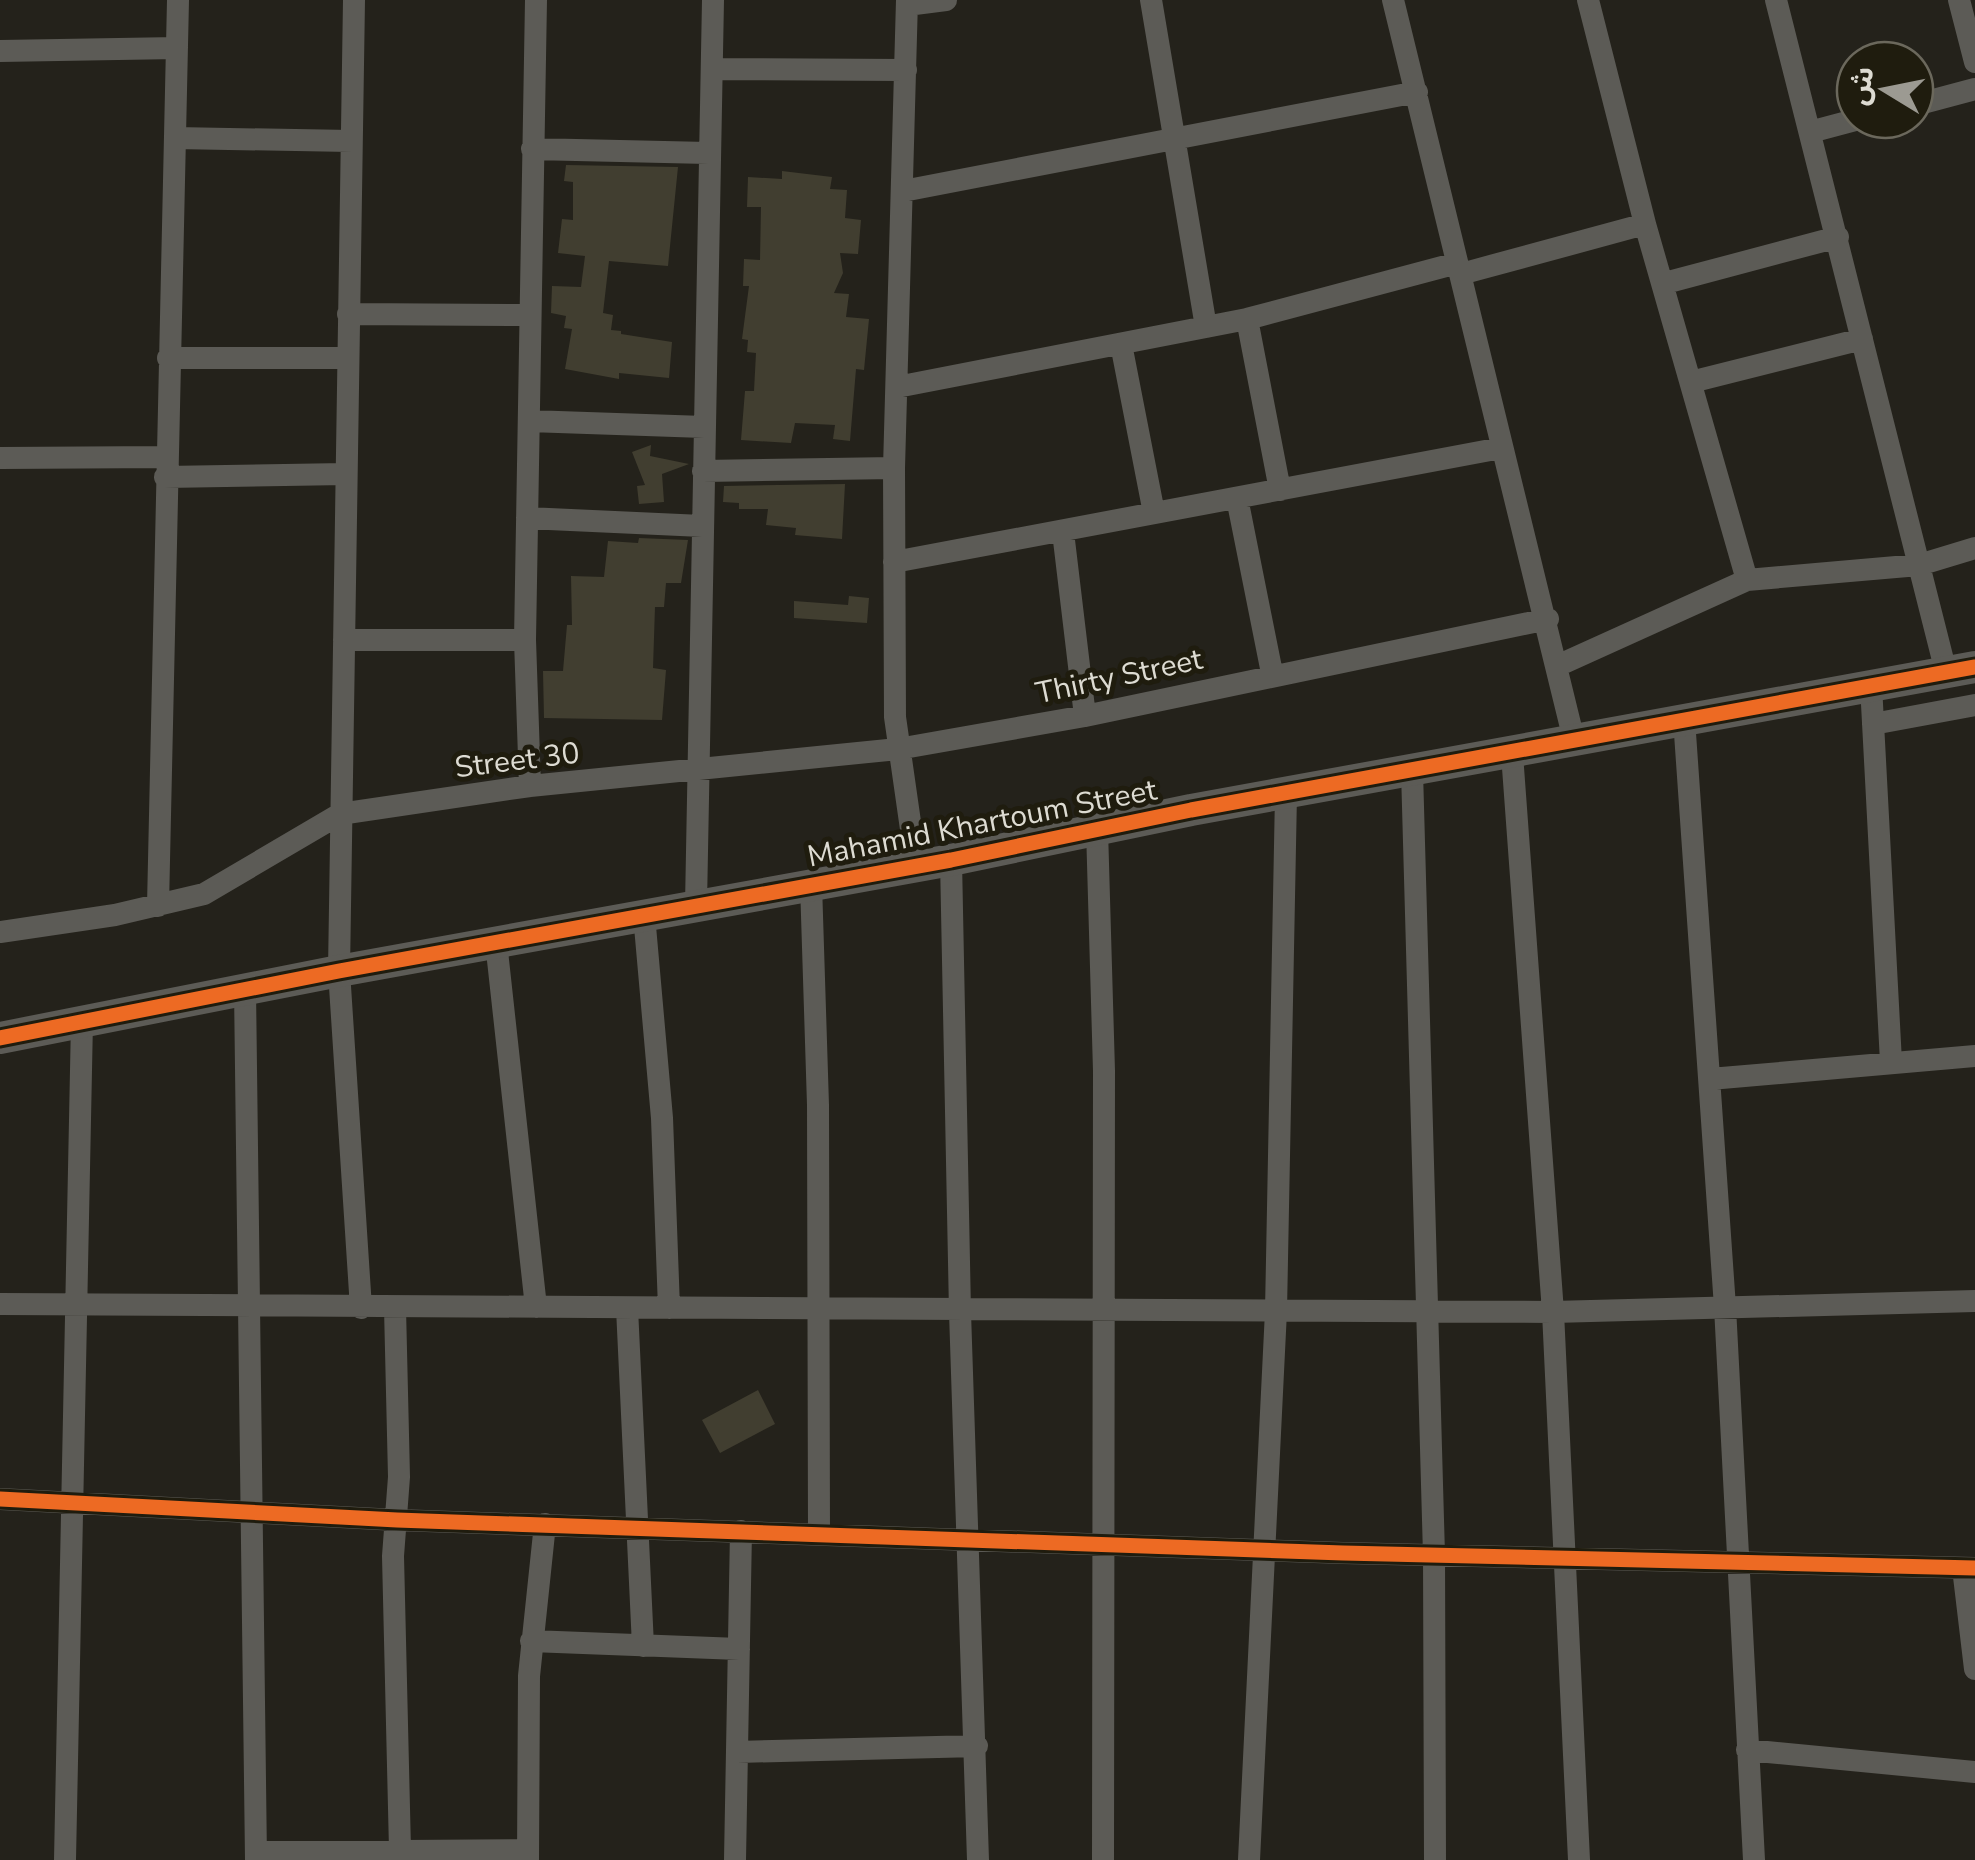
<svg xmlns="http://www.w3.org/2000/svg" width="1975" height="1860" font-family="'Nunito Sans','Noto Sans Arabic',sans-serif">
<rect width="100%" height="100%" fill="#24221b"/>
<path fill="#413e30" d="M566,165l112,2 -10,99 -59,-5 -6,52 10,2 -2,15 10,1v3l51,8 -3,36 -50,-5v6l-54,-10 7,-40 -8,-1 2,-12 -15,-3 1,-27 29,1 4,-31 -27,-3 4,-34 11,1v-38l-9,-1z
M782,171l50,6 -2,12 17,1 -2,28 16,2 -3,34 -18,-1 3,20 -9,20 15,1 -3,23 23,2 -5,51 -8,-1 -6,72 -17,-2 2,-14 -40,-2 -4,20 -50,-3 4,-49h9l2,-38 -9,-1 1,-12 -6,-1 7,-53h-6l1,-27 16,1 1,-53h-14l1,-30 34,2z
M651,445l-1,11 39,8 -27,10 2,28 -25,2 -2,-18 8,-1 -13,-33z
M845,484l-3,55 -47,-4 1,-7 -30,-3 2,-16h-29v-6l-16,-1 1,-16z
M639,538l49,2 -7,43h-15l-2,24h-9l-2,61 13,2 -4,50 -118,-2 -1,-47h20l4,-46h5l-1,-49 33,1 4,-36 30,2z
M849,596l20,2 -2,25 -73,-5v-17l54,4z
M758,1390l17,34 -55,29 -18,-33z"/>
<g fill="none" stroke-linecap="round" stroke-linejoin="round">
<path stroke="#5c5b56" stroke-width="22" d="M354,0l-15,971 22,337
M907,0l-13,468 1,249 21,147
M1151,0l55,327
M1393,0l181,740
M1588,0l57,224 102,356
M1776,0l170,672
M1959,0l16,62
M907,5l39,-5
M0,51l177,-3
M712,69l194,1
M1915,105l60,-16
M1810,132l45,-12
M175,138l176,3
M532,149l176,4
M903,191l514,-99
M1461,274l184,-50
M1665,283l173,-46
M348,314l182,1
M1247,319l33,171
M1121,344l33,169
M168,358h180
M1691,382l171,-43
M897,387l350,-68 210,-56
M529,421l175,6
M0,458l166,-1
M703,471l191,-3
M165,477l180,-3
M1237,498l35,175
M527,518l175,8
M1063,532l22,184
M894,562l607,-114
M344,640h181
M1557,666l190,-86 172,-15 56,-17
M1871,685l20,377
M1684,719l41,588 29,553
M1873,724l102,-19
M1512,754l41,558 26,548
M1412,771l22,784 1,305
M530,786l-5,-146 11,-640
M1097,829l7,242 -1,789
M951,860l9,452 18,548
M811,884l7,221 1,429
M696,905l17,-905
M158,906l20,-906
M644,915l18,203 7,190
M0,932l115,-17 89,-21 136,-80 190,-28 368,-37 187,-33 463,-97
M496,942l40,365
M245,989l11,871
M1710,1079l265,-23
M0,1304l1553,8 422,-11
M395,1308l4,169 -6,79 7,294
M627,1308l16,338
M0,1499l397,21 946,33 632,15
M1963,1568l12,101
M531,1641l208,8
M1747,1750l228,22
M737,1752l240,-6
M257,1852l271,-2
M65,1860l17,-839
M528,1860l1,-184 16,-152
M735,1860l6,-329
M1249,1860l27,-549 10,-517"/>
<path stroke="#5c5b56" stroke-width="32" d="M0,1038l339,-67 612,-111 240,-50 784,-143"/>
<defs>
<path id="cycleway" d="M0,1038l339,-67 612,-111 240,-50 784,-143
M0,1499l397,21 946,33 632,15"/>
</defs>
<use href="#cycleway" stroke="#1f1c0e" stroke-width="21"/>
<use href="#cycleway" stroke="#ed6a23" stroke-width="15"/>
</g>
<g text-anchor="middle" stroke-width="10" stroke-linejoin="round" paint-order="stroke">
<g font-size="30" fill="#dddbd2" stroke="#1f1c0e">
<text transform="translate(1119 676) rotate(-12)" y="10">Thirty Street</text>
<text transform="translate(517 760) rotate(-7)" y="10">Street 30</text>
<text transform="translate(982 823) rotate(-11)" y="10">Mahamid Khartoum Street</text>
</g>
</g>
<g transform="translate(1885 90) rotate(280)"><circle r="48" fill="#1f1c0e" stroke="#6b685c" stroke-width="2.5"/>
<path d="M0-8L18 38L0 25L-18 38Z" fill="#9c9a92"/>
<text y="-15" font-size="28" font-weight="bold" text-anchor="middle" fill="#dddbd2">ش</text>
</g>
</svg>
